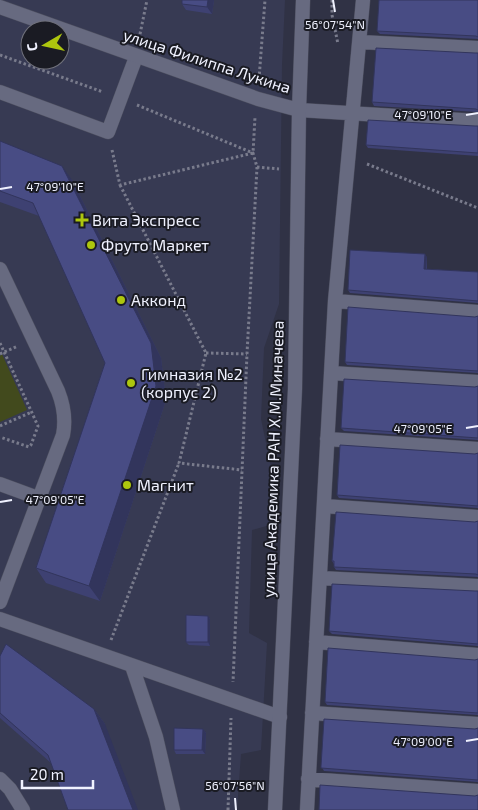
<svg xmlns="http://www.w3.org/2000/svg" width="478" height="810" font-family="'Exo 2',sans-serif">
<rect width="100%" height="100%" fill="#303245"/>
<path fill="#373a53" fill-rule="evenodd" d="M0,0h285l-3,65 -3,239 -15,44 -3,71 11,53 -2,53 -18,5 -3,103 18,10 -6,107 -20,4 -4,56h-237zM30,30h30v30h-30z"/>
<path fill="#424a1d" d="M2,354l25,56 -27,12v-66z"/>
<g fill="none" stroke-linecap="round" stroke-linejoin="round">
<defs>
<path id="service" d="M360,42l118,6
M0,92l108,40 28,-75
M299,110l179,11
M0,269l58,122c6,15 8,28 5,44l-63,167
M335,301l143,11
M331,373l147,9
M327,439l151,10
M0,484l38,14
M324,506l154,11
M320,578l158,8
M0,619l280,98
M316,642l162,13
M132,666l24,71 17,73
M312,713l166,11
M0,779l10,10 13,21
M308,779l170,12
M307,810l28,-509 28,-301"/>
<path id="minor" d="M0,7l258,92 41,11
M275,810l20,-421 4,-279 4,-110"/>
</defs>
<use href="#service" stroke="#4c4e5e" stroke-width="15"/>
<use href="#minor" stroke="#4c4e5e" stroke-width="15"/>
<path stroke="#797b8c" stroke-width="3" stroke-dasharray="2.5 2.5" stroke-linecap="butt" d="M332,0v15l6,29
M139,39l8,-39
M0,55l103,37
M259,79l6,-79
M137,105l116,48 4,14 -10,187 -14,328
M112,150l8,35 133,-32 2,-36
M367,164l111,44
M257,167l22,2
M120,185l86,168 -27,110 63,7
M0,343l38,83 -7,19 -2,2 -29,-10
M206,353l41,1
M0,354l18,-8
M0,426l32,-14
M111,640l68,-177
M228,810l3,-92"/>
<use href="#service" stroke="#676a80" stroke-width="14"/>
<use href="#minor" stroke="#676a80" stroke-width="14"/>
</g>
<path fill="#3e4172" d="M182,0h32l-2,14 -26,-4 -4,-6z
M478,0v39l-98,-5 -3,-3z
M475,53h3v59l-104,-6 -2,-4z
M475,126h3v30l-110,-8 -2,-3z
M0,141l72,39 89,178 5,42 -66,201 -54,-18 -10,-15 69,-205 -66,-147 -39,-14z
M427,257v12l51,3v31l-128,-10 -2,-3z
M478,316v57l-131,-8 -2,-3z
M478,386v54l-134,-9 -3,-3z
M478,453v55l-139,-10 -2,-3z
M478,521v56l-142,-7 -2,-3v-3l-2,-3z
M475,591h3v55l-146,-12 -3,-3z
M208,616l2,3v27l-21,-1 -3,-3z
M0,656l94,53 11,15 -54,39 -51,-45z
M478,659v56l-151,-10 -2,-3z
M478,728v54l-154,-11 -3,-5 154,-37z
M203,729l3,4 -1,21h-29l-2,-4z"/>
<path fill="#32355c" d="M208,0h6l-2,14 -5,-7z
M62,166l10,14 89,178 5,42 -66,201 -11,-15 62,-243z
M425,254l2,3 -1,16 -2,-4z
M208,616l2,3v27l-2,-4z
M94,709l11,15 33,86h-5z
M203,729l3,4 -1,21 -3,-4z"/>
<path fill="#484c84" stroke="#32355c" d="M182,0h26l-1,7 -25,-3z
M379,0h99v37l-2,-1 -99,-5z
M376,48l99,5h3v57l-2,-1 -104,-7z
M368,120l107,6h3v27l-112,-8z
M0,141l62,25 89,177 5,43 -67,200 -53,-18 69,-205 -72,-160 -33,-12z
M350,250l75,4 -1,15 54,3v29l-130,-11z
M348,307l127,10 3,-1v55l-133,-9z
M344,379l131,8 3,-1v52l-137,-10z
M340,445l135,9 3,-1v53l-141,-11z
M336,512l139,10 3,-1v54l-2,-1 -142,-7v-6h-2z
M332,584l143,7h3v53l-149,-13z
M186,615l22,1v26h-22z
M6,644l88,65 39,101h-65l-20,-55 -48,-42v-57z
M328,648l147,12 3,-1v54l-153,-11z
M324,719l151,10 3,-1v52l-157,-12v-2z
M174,728l29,1 -1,21h-28z
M320,785l155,11 3,-1v15h-159z"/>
<path fill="none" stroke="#f0f2ff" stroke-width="2" d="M333,0l2,12M466,115l12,-2M0,189l12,-2M466,428l12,-2M0,502l12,-2M466,741l12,-2M235,798l1,12"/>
<g fill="#adc60e" stroke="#1a1b23" stroke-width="2">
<path d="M79.5 212.5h5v5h5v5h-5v5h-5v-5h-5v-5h5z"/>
<circle cx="91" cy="245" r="5"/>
<circle cx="121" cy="300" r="5"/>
<circle cx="131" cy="383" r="5"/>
<circle cx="127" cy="485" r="5"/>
</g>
<g text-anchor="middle" stroke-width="4" stroke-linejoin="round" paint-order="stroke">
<g font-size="16" fill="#f0f2ff" stroke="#1a1b23">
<text transform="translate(207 61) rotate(18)" y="6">улица Филиппа Лукина</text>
<text transform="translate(273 459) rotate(-88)" y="6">улица Академика РАН Х.М.Миначева</text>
</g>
<g font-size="16" fill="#f0f2ff" stroke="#1a1b23" text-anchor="start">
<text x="92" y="226">Вита Экспресс</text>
<text x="101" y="251">Фруто Маркет</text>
<text x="131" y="306">Акконд</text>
<text x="141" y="380">Гимназия №2<tspan x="141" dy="18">(корпус 2)</tspan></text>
<text x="137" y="491">Магнит</text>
</g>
</g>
<g font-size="12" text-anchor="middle" fill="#f0f2ff" stroke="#1a1b23" stroke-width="4" stroke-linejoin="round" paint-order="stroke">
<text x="335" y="29">56°07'54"N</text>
<text x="423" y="119">47°09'10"E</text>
<text x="55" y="191">47°09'10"E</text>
<text x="423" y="433">47°09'05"E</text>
<text x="55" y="504">47°09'05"E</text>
<text x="423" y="746">47°09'00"E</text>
<text x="235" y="790">56°07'56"N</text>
</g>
<g transform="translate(45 45) rotate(261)"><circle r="24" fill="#1a1b23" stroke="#70717b"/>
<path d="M0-4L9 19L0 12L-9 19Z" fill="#adc60e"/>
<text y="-8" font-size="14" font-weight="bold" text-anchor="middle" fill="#f0f2ff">С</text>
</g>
<path d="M22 780v8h71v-8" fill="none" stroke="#f0f2ff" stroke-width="2.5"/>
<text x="30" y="780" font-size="15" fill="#f0f2ff" stroke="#1a1b23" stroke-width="4" paint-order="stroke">20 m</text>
</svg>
